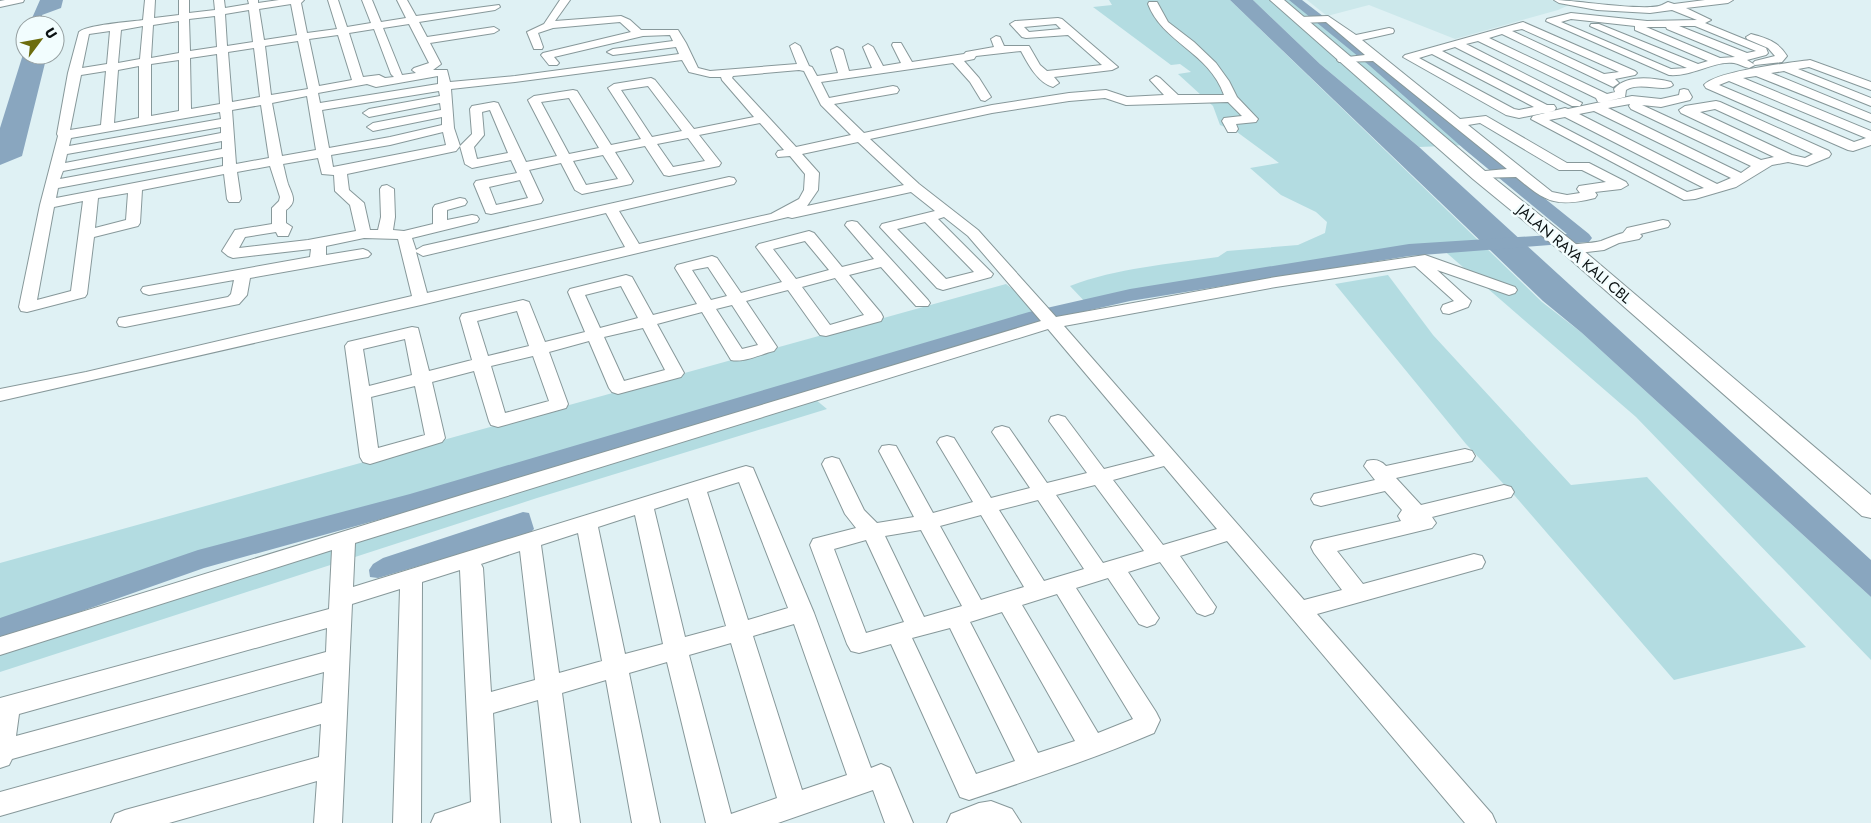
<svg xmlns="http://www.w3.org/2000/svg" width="1871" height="823" font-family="Jost,sans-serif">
<rect width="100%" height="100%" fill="#dff1f4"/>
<path fill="#cce8eb" d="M1307,0h244l18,5 -11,5 -103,29 -86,-34 -42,11z"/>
<path fill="#b3dce1" d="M1109,0h121l312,302 40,31 289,264v63l-235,-243 -195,-169 -32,2 -279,45 -42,10 -18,-19c47,-18 99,-22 148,-29l9,-6 71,-6 27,-12 2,-11 -11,-10 -35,-17 -31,-27 29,-5 -42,-31 -17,-7 -7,-19 -35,-32 13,-2 -11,-8 -9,1 -78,-58 19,-2z
M1253,0h41l174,145 -49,2 -99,-83z
M1388,275l45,60 138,150 76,-8 159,170 -132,33 -159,-184 -49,-52 -131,-160z
M1006,284l39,30 -249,72 -384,116 -220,60 -192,67v-66z
M810,395l17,14 -290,89 -537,174v-26z"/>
<path fill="#89a6bf" d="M40,0h23l-2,8 -19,7 1,10h-14z
M1230,0h23l67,64 99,83 452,413v37l-289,-264 -39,-32z
M25,48v7h22l-25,101 -22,9v-37z
M523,512l6,1 5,16 -4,4 -152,45 -8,-1 -1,-7 4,-6 10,-6z"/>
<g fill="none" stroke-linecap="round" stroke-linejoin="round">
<path fill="#89a6bf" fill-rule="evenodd" d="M1289,0h13l78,60 96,83 113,91 3,4 -3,4 -180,14 -279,45 -96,22 -613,185 -217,60 -204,72v-22l198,-68 212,-56 619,-182 101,-23 279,-45 158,-10 -103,-85 -94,-83z"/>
<defs>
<path id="minor" d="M5,0h19l-1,2 -23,5v-6z
M145,0h10l-1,18 25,-3v-15h10v13l26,-3 -1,-10h10l1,8 24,-4 -1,-4h10v3l21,-3h25l-3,3 6,30 30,-4 -9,-29h10l9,27 24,-4 -9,-23h10l9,22 25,-4 -9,-18h10l9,16 83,-11 1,2 -5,3 -76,12 8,15 67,-10 5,3 -5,3 -64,10 11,21 -8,6h14l3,12 65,-6 164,-22 -3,-7 -63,8 -6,-3 6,-3 60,-8 -3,-6 -27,1 -89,21 5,6 -2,2h-8l-8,-10 2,-2 88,-21 -11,-10 -67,6 -15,5 5,14 -1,2h-8l-7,-17 17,-8 16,-24h10l-15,21 66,-5 9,4 11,10h37l8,13 12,25 12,3 87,-7 -7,-18 5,-3 5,3 9,20 3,1 5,9 21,-3 -7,-23 6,-3 6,3 6,21 23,-3 -9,-21 5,-3 5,3 10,19 18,-3 -9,-18 1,-2h8l11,19 52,-8 2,-2 28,-5 -3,-8 5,-3 4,1 4,9h25l11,19 7,6 55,-6 -34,-30 -42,3 -4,-1 -12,-13 5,-3 43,-3 4,1 56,48 -6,3 -58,7 5,6 -6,4c-15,-4 -25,-23 -32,-36l-45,5 -2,3 -10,2 15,17 12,19 -6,4 -4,-1 -11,-18 -17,-19 -132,19 8,16 64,-12 4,1 2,3 -2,3 -63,11 30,29 128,-28 77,-12 37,-3 21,7 37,-2 -14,-15 6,-4 4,2 18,17h46c-15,-43 -62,-53 -76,-91l1,-2h8l11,20 26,20 22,21 13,18 8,16 21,22 -2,3 -20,2 2,5 -2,3h-8l-6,-11 2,-3 18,-2 -14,-14 -102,3 -21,-7 -36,3 -77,12 -122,26 49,45 59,46 78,87 220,-40 149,-22 90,32 2,3 -2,3 -6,2 -72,-25 34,31 -3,6 -19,7 -6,-1 -2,-4 2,-4 11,-4 -39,-35 -139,21 -212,39 240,274 38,-10 -28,-37 -3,-6 3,-6 87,-20 -3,-5 4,-6 -17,-19 -64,15 -7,-2 -3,-5 3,-5 61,-14 -11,-14 3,-5c8,-2 13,-1 19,5l79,-17 7,2 3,5 -3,5 -76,17 25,27 83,-20 7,2 3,5 -3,5 -79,20 4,6 -4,5 -95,23 26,33 111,-30 8,2 3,6 -3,6 -165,46 175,200 4,9h-31l-238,-282 -47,15 36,51 -3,6 -8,3 -8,-3 -37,-51 -32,10 31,46 -4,6 -8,3 -8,-3 -31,-46 -32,10 80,124 4,8 -6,13c-61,26 -122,46 -185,67l-9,-3 -69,-153 -32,9 -8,-2 -4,-7 -37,-99 3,-6 43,-11 -11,-14 -23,-50 3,-5 7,-2 7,2 25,51 13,13 37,-6 -35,-66 3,-5 7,-1 7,1 37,67 40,-11 -36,-60 3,-4 7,-2 7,2 37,60 39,-10 -38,-56 3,-4 7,-2 7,2 38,55 40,-10 -38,-52 2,-4 7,-2 7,2 39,52 51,-13 -107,-127 -693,214 -2,44 386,-119 7,-2 7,2 61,145 57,155 10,-4 9,4 23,55h-28l-12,-33 -95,33h-72l-39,-161 -38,11 31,150h-28l-26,-143 -44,13 18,130h-28l-14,-123 -45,13 7,110h-69l4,-9 36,-12 -11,-232 -38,12 -1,241h-28l7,-234 -48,15 -10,219h-28l3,-42 -148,42h-58l4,-9 10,-4 194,-53 2,-33 -321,92v-24l322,-89 2,-31 -312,87 -3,6 -9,3v-70l329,-89 3,-59 -332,105v-18l465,-143 576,-173 -73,-85 -24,-19 -6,2 55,55 -2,3 -48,13 -6,-2 -57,-61 2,-3 53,-13 -24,-19 -119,26 -4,-1 -367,88 -421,96v-12l86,-17 326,-76 -14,-57 -34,-1 -38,8v9l37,-6 5,2 3,3 -3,3 -118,21 -3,17 -8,9 -114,23 -6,-1 -2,-4 2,-4 109,-21 3,-3 3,-14 -85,15 -6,-2 -2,-3 2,-3 167,-30 1,-8 -78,9 -5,-2 -6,-5 13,-21 37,-6v-16l7,-7 1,-4 -10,-31 -33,6 4,27 -2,3h-10l-2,-3 -3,-25 -82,16 -2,33 -2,3 -44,11 -7,57 -2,3 -58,15 -6,-1 -2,-4 21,-102 18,-69 -1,-2 11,-61 11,-41c7,-7 51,-10 64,-12zM291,4l6,31 -33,5 -5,-31zM249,10l4,32 -26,4 -2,-32zM215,16l2,31 -27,4 -1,-32zM179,21v32l-28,5 2,-33zM409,24l20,39 -15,5 -2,2 4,3 -14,2 -19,-47zM1056,24l5,5 -32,3 -5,-5zM143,26l-3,33 -22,4 3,-33zM374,29l17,45 3,3 -9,1 -6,-3 -16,2 -14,-44zM110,31l-3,33 -25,4 7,-34zM338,35l14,45 -33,6 -10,-47zM298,41l10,48 -37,6 -6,-49zM254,48l6,49 -28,5 -4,-50zM217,54l3,50 -29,5 -1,-51zM179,60v51l-28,5v-52zM682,60l7,12 21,5h11l1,3 32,37 -60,12 -39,-49 -4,-2 -37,6 -6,4 33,51 -30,6 -34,-54 -4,-1 -39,6 -6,4 29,56 -31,6 -28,-59 -4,-1 -22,4 -2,3 2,25 -12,12 5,18 7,4 39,-8 6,13 -41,8 -2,3 12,29 5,1 50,-11 2,-3 -14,-30 32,-7 14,27 7,4 49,-10 2,-3 -18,-29 30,-6 19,29 5,1 50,-10 2,-3 -22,-28 61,-12 24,27 -6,1 -2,3 2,3 12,-1 15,18 -1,16 -5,9 -28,15 -132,30 -20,-33 115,-27 2,-3 -2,-3 -5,-1 -306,69 -7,4 -4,-12 65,-16 2,-3 -2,-3 -5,-1 -25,5v-10l18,-5 2,-3 -2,-3 -5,-1 -25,7 -2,3v16l-29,7 -11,-1 2,-13 -1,-28 -7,-4 -5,1 -2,3 1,28 -3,13h-8l-6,-27 -15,-13 -2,-16 109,-23 4,-5 -6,-18 -3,-39 64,-7zM139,66v52l-25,5 4,-53zM799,70l5,1 17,34 30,30 -55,12 -64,-69 1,-2zM106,71l-5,54 -31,5 11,-55zM438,76v8l-118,19 -2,-10 49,-9 9,3zM648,86l34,45 -30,6 -31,-47zM439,91l1,5 -71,13 -6,4 6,4 71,-14 1,7 -68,13 -6,4 6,4 69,-14v8l-52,12 -61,11 -7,-38zM307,96l9,54 -34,6 -10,-53zM569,98l30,50 -30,6 -28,-52zM261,105l8,53 -33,6 -4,-54zM490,110l18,43 -31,6 -3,-12 10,-12 -2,-23zM220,112l1,7 -152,27 2,-8zM221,127v6l-156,30 2,-9zM443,132l3,13 -113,22 -2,-12 59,-10zM688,138l17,23 -32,6 -16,-23zM222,141v8l-162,30 3,-8zM858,142l46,43 -97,21 11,-16 1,-17 -17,-19zM603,155l15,24 -32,6 -13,-24zM223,157v9l-167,32 2,-10zM318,158l4,16 12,1 1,16 15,14 6,26 -48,9 -69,8 6,-11 31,-5 2,4h10l4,-9 -6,-4v-13c12,-9 6,-15 2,-26 -2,-6 -3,-13 -5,-20zM520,180l8,18 -32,7 -7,-18zM128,193l-2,27 -31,8 3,-30zM83,201l-12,90 -34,9 17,-93zM606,213l19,34 -198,46 -11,-41 7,4zM925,222l49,50 -28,7 -49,-50zM1164,466l53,63 -54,16 -50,-65zM739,482l49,126 -40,12 -41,-128zM1095,485l49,66 -41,12 -47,-68zM688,498l38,128 -41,11 -31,-128zM1038,500l46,69 -40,12 -45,-71zM635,515l28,129 -38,10 -27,-127zM981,515l43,72 -43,13 -41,-74zM921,530l41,76 -38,11 -39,-81zM578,533l24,128 -43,12 -18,-128zM866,540l38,82 -38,11 -32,-84zM520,551l15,129 -44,12 -8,-124 -2,-4zM1057,594l76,125 -35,14 -76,-128zM1002,612l73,129 -37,12 -68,-131zM794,624l53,151 -45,15 -49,-154zM327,628l-1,24 -310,84 3,-22zM950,628l65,133 -39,13 -64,-136zM731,643l46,155 -46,16 -42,-159z
M1554,0c21,0 93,12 108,5 2,-1 4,-2 6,-3l6,2 31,-4h28l-5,3 -42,5 25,12 -6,3 61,25 2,5 -2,2 -19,5 8,5 -6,3c-5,-1 -10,-4 -15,-5 -19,-3 -42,14 -65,12l-123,-54 1,-2 24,-6 76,8 50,-1 -25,-10 -22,3 -53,-3 -38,-7zM1571,19l64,7v4l73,31 -10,3 -99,-40h-8l-1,2 97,42 -16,1 -110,-47zM1679,26h16l61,25 -9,2zM1646,27h20l1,2 68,28 -15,1z
M1328,16l28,19 33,-7 4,1 1,2 -1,2 -31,7 98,79 26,-3 81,47h22l37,19 2,3 -7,4 -26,3 2,3 -2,3c-40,10 -49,4 -79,-21l-42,1 -2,-3 2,-3 33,-3 -134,-108 -34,1 -2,-2 2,-2 26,-3 -39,-33 -27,1 -5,-3 5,-3zM1480,123l79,47h23l24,12 -27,4 -2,3 3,4 -13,2 -15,-3 -84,-67z
M1523,22l112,49 2,2 -2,2 -20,4 4,4 -6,4 -111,-53 -13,4 118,56 8,-2 -1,-3c13,-15 40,-11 57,-7l2,3c-8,8 -33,-4 -47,5l-1,7 -17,4 24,-5 29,3 18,-4 1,-5 4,-1 4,1 4,7 -2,3 -29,7 -19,-2 119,55 13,-3 -93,-44 -2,-3 6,-4 31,-5 4,1 109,49 2,3 -2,3 -22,9 -19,-4 -16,3 -36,22 -41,12 -11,1 -153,-81 2,-3 32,-8 3,1 33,-7h-3l-2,-4 -118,-57 -12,3 116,59 -2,3h-8l-117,-59 -13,4 105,54h7l2,3 -2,3 -35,7 -13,-3 -103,-58 2,-2zM1522,29l97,43 -15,2 -92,-43zM1432,54l102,53 -15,3 -5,-1 -95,-51zM1630,104l-1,2 2,3 120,57 -10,7 -133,-65zM1715,109l98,45 -8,4 -13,-3 -92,-43zM1594,111l137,67 -14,6 -138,-70zM1565,117l139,71 -17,4 -138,-72z
M1751,34c15,4 28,8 36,22l-5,6 -27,3 -2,-2 2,-2 20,-5 -7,-8 -21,-9 -1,-2z
M1810,60l61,22v8l-62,-23 -11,2 73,29v8l-87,-35 -13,2 100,41v8l-115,-46 -13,2 128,53v14l-18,6 -5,-1 -142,-62 -2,-3c12,-14 85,-22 106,-25zM1729,81l137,57 -12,4 -135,-57z
M1663,220l5,1 2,3 -2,3 -28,7 2,2 -3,3 -20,4 -15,7 -34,4 -5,-2 -3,-3 3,-3c11,-3 24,-2 36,-5 8,-3 14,-6 22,-8l4,-5z
M852,221l5,1 71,78 2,3 -2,3h-12l-35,-39 -32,8 32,38 2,4 -2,4 -55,15 -6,-1 -32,-45 -42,11 31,46 -3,4c-13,3 -30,12 -43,9l-29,-48 -45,12 27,49 -3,4 -63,17 -6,-2 -3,-4 -20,-47 -40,11 19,52 -2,4 -68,19 -7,-2 -2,-4 -15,-50 -42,11 13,56 -3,4 -72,22 -7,-2 -3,-5 -15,-111 3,-4 64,-15 6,1 11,43 43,-11 -12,-42 2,-4 61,-14 6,2 16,40 40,-10 -17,-40 2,-3 56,-14 6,2 21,38 44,-11 -22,-36 2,-3 35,-9 5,2 24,35 41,-11 -26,-35 3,-3 50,-13 5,2 28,34 32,-8 -29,-34 2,-3zM805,241l24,29 -33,9 -23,-30zM708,267l19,29 -16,4 -19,-30zM835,278l29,37 -34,10 -28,-38zM621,286l17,32 -38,10 -15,-33zM732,305l26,40 -16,4 -26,-40zM517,311l12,35 -41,10 -11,-35zM643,328l22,42 -41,11 -20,-44zM405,339l7,36 -43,11 -6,-37zM533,356l16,45 -44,12 -14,-47zM415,386l10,49 -47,13 -7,-51z
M991,801l21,8 9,14h-74l4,-9 28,-11z"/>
<path id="major" d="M1270,0h14l201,171 92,74 294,250v23l-9,-2 -299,-263 -90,-74z"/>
</defs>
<use href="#minor" stroke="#87989a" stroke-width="2"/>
<use href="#major" stroke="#87989a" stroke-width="2"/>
<use href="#minor" fill="#fff" fill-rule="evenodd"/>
<use href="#major" fill="#fff" fill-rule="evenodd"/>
</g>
<g text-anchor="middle" stroke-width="5" stroke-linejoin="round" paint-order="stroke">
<g font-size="15" fill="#0a1112" stroke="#f2fdfe">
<text transform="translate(1574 254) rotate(40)" y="5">JALAN RAYA KALI CBL</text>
</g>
</g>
<g transform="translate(40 40) rotate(58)"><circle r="24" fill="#f2fdfe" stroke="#959fa0"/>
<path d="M0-4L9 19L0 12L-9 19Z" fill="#6c6c0d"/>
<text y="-8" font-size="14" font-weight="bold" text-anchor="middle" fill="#0a1112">U</text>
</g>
</svg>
